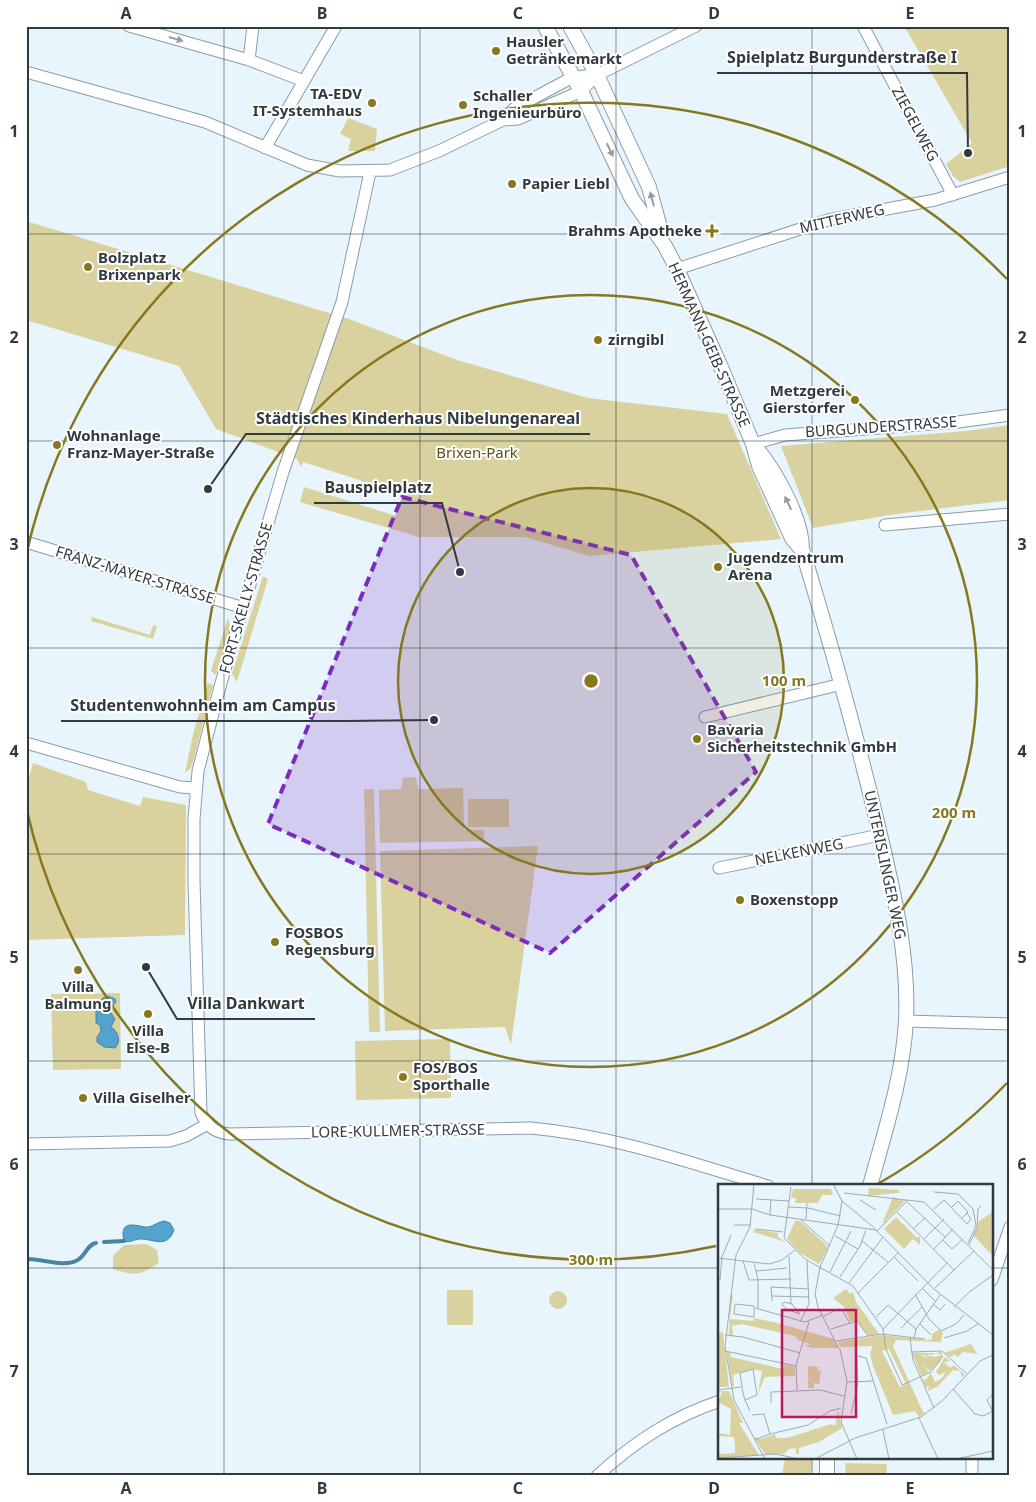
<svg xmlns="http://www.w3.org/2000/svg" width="1036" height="1502" font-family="'Noto Sans',sans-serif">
<rect width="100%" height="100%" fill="#e8f5fd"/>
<path fill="#d9d29f" d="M904,26h106v140l-50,16 -7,-6 -7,-12 26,-21z
M348,118l29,11 -2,22h-27l3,-12 -11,-5z
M26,221l323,98 108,41 131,38 139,16 54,125 -192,17 -64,-19h-106l-119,-35 4,-15 92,29 7,-22 -100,-32 -2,5 -4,-8 -81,-30 -37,-63 -153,-46z
M1010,425v75l-114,14 -83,14 -32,-82 185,-15z
M263,576l5,3 -31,103 -5,-8z
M92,617l58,18 3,-10 4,1 -4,13 -62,-18z
M228,617l2,12 -14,46 -5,-4z
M208,683l5,2 -20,77 -2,6 -6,5 8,-39z
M33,763l53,19 2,8 52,16 3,-9 43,8 -1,130 -159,5v-152z
M416,777l2,12 45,-1 1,42h20v11l-104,2 -1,-53 22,-1 2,-11z
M364,789h10l6,243h-11z
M468,799h41v28h-41z
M538,846l-27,199 -6,-18 -120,4 -5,-180z
M120,993l1,76 -68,1 -2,-76z
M450,1039l1,59 -95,2 -1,-59z
M147,1244l10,6 2,13c-20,13 -24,13 -46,6v-13l11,-11z
M447,1290h26v35h-26z
M549 1300a9 9 0 1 1 18 0a9 9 0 1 1-18 0Z
M785,1458h27l-1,18h-29z
M845,1463l42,1 -1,12h-40z"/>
<path fill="#54a3ce" stroke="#4a84a3" d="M108,996l7,3 1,3 -7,8 6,9 -4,8c8,5 10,15 4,21l-11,-1 -7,-5v-5l4,-6 -1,-6 -4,-2v-18l7,-7z
M164,1221l6,2 4,7c-7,20 -22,8 -35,9 -6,1 -9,4 -15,2 -6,-25 17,-13 24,-14 6,-1 10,-5 16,-6z"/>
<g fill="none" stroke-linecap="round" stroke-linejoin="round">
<path stroke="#4a84a3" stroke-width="4" d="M104,1242l20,-1
M28,1259c14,0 35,8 48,2 10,-4 10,-16 20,-18"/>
<defs>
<path id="minor" d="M129,26l120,34 4,-34
M863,26l90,169
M249,60l55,21
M26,72l179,50 102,43 33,6 50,-1 49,-19 64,-31 12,-12 58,-31 24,-2
M503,120l15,-1 63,-28 16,-16 99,-49
M265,148l71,-122
M370,172l-28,130 -59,170 -62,211 -23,88 -4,48v62l7,232c7,14 13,19 28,21l302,-6c85,8 156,34 237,58
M677,269l151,-49 107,-20 75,-23
M753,444l32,-9 173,-13 52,-7
M885,525l125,-11
M26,542l218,66
M705,717l137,-33
M26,743l154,44 15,1
M719,868l161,-33
M906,1021l104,3
M26,1144l144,-3 16,-5 20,-11
M992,1280l18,-53
M972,1470v-12
M597,1476c37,-34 75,-59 123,-75"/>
<path id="tertiary" d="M545,26l36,65 51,108 33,47 12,23 43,96 33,79 6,22 33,72 9,11
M570,26l27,49 52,112 13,48
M753,444c21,24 49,73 49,105 28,92 54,184 76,277 15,64 31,128 28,194 -3,57 -21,111 -36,166
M827,1476v-18"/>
</defs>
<use href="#minor" stroke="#889da9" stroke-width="13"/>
<use href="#tertiary" stroke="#889da9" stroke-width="16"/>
<use href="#minor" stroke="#fff" stroke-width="11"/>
<use href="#tertiary" stroke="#fff" stroke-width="14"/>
</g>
<defs><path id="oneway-solid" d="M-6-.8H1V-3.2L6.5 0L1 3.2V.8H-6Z" transform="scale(1.25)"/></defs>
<g fill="#989c9f">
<use href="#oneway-solid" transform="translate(176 39) rotate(16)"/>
<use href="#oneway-solid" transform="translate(610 150) rotate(65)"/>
<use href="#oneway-solid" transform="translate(652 199) rotate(-105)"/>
<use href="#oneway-solid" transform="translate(788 503) rotate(-115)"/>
</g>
<path fill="#7b2cbf" fill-opacity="0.2" stroke="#7b2cbf" stroke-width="4" stroke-dasharray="10 6" stroke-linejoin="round" d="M402,497l229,58 125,217 -206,181 -282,-129z"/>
<path fill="none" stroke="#313a3f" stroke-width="1" stroke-opacity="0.55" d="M224,26v1450M420,26v1450M616,26v1450M812,26v1160M26,234h984M26,441h984M26,648h984M26,854h984M26,1061h984M26,1268h694M992,1268h18M812,1458v18"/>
<circle cx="591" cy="681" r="193" fill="#85781d" fill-opacity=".12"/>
<g fill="none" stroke="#85781d" stroke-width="2.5">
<circle cx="591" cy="681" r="193"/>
<circle cx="591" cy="681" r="386"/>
<path d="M1007 1083A579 579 0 0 1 876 1185M716 1246A579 579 0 0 1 27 811M27 551A579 579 0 0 1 1007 279"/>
</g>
<g fill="#85781d" stroke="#fff" stroke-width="2">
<circle cx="496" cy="51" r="5"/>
<circle cx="372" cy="103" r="5"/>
<circle cx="463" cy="105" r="5"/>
<circle cx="512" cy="184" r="5"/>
<path d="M709.5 223.5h5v5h5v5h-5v5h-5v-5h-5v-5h5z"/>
<circle cx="88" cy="267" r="5"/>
<circle cx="598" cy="340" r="5"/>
<circle cx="855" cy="400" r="5"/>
<circle cx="57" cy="445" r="5"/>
<circle cx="718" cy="567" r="5"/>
<circle cx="697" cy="739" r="5"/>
<circle cx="740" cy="900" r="5"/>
<circle cx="275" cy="942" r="5"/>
<circle cx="78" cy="970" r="5"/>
<circle cx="148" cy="1014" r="5"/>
<circle cx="403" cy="1077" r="5"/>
<circle cx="83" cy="1098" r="5"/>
</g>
<g text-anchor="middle" stroke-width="4" stroke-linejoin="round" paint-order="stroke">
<g font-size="15" font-weight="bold" fill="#313a3f" stroke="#fff" text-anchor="start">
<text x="506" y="47">Hausler<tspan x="506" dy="17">Getränkemarkt</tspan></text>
<text x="362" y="99" text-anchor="end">TA-EDV<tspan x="362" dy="17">IT-Systemhaus</tspan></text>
<text x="473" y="101">Schaller<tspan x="473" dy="17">Ingenieurbüro</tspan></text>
<text x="522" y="189">Papier Liebl</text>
<text x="702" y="236" text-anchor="end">Brahms Apotheke</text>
<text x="98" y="263">Bolzplatz<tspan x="98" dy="17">Brixenpark</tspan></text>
<text x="608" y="345">zirngibl</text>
<text x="845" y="396" text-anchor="end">Metzgerei<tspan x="845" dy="17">Gierstorfer</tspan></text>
<text x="67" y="441">Wohnanlage<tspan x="67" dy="17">Franz-Mayer-Straße</tspan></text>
<text x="728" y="563">Jugendzentrum<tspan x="728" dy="17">Arena</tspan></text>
<text x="707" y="735">Bavaria<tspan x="707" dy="17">Sicherheitstechnik GmbH</tspan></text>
<text x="750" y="905">Boxenstopp</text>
<text x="285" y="938">FOSBOS<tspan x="285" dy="17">Regensburg</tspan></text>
<text x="78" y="992" text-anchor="middle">Villa<tspan x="78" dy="17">Balmung</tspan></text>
<text x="148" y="1036" text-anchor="middle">Villa<tspan x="148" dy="17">Else-B</tspan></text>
<text x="413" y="1073">FOS/BOS<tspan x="413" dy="17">Sporthalle</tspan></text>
<text x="93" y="1103">Villa Giselher</text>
</g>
<g font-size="15" fill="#313a3f" stroke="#fff">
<text transform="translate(915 124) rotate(62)" y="5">ZIEGELWEG</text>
<text transform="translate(842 219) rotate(-13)" y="5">MITTERWEG</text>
<text transform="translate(709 345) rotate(66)" y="5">HERMANN-GEIB-STRASSE</text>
<text transform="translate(881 427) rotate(-4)" y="5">BURGUNDERSTRASSE</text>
<text transform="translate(135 575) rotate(17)" y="5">FRANZ-MAYER-STRASSE</text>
<text transform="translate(246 598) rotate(-74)" y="5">FORT-SKELLY-STRASSE</text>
<text transform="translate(799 852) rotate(-11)" y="5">NELKENWEG</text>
<text transform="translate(885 865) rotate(78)" y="5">UNTERISLINGER WEG</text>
<text transform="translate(398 1131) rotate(-1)" y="5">LORE-KULLMER-STRASSE</text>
</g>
<g font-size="15" fill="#595115" stroke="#fff">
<text x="477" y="458">Brixen-Park</text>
</g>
</g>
<g transform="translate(718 1184)">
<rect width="275" height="275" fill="#e8f5fd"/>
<path d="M151,4l30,2v3l-31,3zM75,5h38l2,6h-11l-4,8h-23l1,-5h-5zM175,13l12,4 -21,22 -1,-1zM275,23v47l-1,1 -18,-19 5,-15 12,-8zM178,33l20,20h4v8l-7,-6 -9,10 -20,-20zM77,37h5l25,23 3,4 -9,16 -19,-11 -13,-14zM36,45l24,4v4l8,5 -33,-10zM128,105l4,5 3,-2 3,10 23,32 -10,2 -12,-15h-7l-6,-14 -11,-9zM12,111h3l-3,24 23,2 1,-3 19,4 61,17 4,9h-26l-9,-3h8l-13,-5 -3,-4 -53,-12 -10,2 1,9h-4zM220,146l5,2 -2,10 -45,-2 -3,6 30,66 3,1 -7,4 -4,-6 -22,4 -20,-49 -3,-13 3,-7 -33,1 -2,-5 44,-7 45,5 5,-1v-5zM171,165l17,35 -6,3 -18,-36zM5,148l6,55h-11v-54zM253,160l6,10 -14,-2 -5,5 -4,-3 -3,3 -7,-4zM9,168h3l1,5 52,12 2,-5 10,3v9l-30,1 -7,17 4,-23 -11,-2 -18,6 1,11h-2zM223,168h1v4l-2,6 -10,9 -8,-6 7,7 -8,4 -9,-23h23l-2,2 -4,-1 -4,2 -5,-2 6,4 1,-3 7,2 8,-2 -6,-2zM227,173l5,4 -6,1 6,6 4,-3 11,10 -3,2 -2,-6 -7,-1 -15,16 -10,5 1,-5 -3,2 -4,-10 3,2 6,-7 4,9 7,-4 4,-6 -7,3 -3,-3zM90,182l11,1 -2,3h4l-2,14 -5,-1v5h-6zM0,207h11l14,32h-4l20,32 -41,3v-4l17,-1v-7l-1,-9 -16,-1v-3l12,2 1,-26 -13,-7 4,-10zM120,225l4,19 -23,14 -20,6v6h-3v-6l-7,1 -5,5h-19l-11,-17 7,2 14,-5 1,4h11l44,-14 4,2z" fill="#d9d29f" fill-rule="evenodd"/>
<path fill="none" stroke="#9faab1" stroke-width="1" d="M36,0l-4,43 -14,28 -11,91 9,54 31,59M115,0l9,17 30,25 62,63 59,46M73,3l-7,51 21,21 48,27 30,43 3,20 16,36 29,-13 12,-16M216,8l24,2 15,15 3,17 -8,17M126,9l80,9 69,68M38,15l33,2M142,16l16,10M187,16l40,37M71,23l19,1 33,8M233,24l7,-7 10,11 -6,6M0,25h34l18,6 106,15M216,25l10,-9 23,24 4,-5 -4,-6M179,28l57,58M52,31l1,-16M88,35l1,-16M83,36l29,26M16,41h16M120,41l-18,42 -5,27 3,13 21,42M120,41l4,-24M38,45l27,3M195,45l12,-11M159,47l30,-30M117,52l23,13M206,55l20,-20M225,56l9,9 11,-10M144,57l26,21M251,61l8,-17 1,-19 3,-3M215,66l20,-21M71,72l2,47M176,73l24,24M0,74l51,6 13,-4 13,-10M25,77l6,19 42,-1M36,79l4,16v29M38,87l31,-3M112,88l21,-41M122,93l20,-31 6,-16M2,96l2,-23 9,-22M131,99l34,-46M204,104l13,13M217,104l39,-37M140,109l41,-41M197,110l14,25 12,12 15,-7 8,-9M54,112l37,1M54,117l-1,-14 38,2M66,118l8,2 8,10 -14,-5 -4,-5zM17,120l19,2v11l-20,-3zM215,120l7,6 5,-6M236,123l14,-14 25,-18M37,124l50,14 18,-7M106,132l14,-7 5,2 7,13M158,133l12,-12 28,24M83,136l8,-16 -2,-43M202,140l11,11M183,144l21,-21M113,145l26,-8 11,15M165,145l64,-66M7,151l18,2 57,16M192,154l3,22 21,48M226,154l23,-7 12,-8M196,155l2,-10 24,-34M118,157l46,-7 43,5M122,165l7,32 -6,41 16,37M7,167l71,15M193,168l31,-1 25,23M140,172l8,2 21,66M129,198l26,-1M235,205l22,25 8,2 10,-5M0,206l23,-3M79,206l-1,-25 13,-43M27,216l12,-5 -4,-26 -13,4 3,20 2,7 5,11M53,219v-11l49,-2 24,6M275,228l-6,-12 6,-6M133,230l7,-31 -2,-44M34,231l12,-1 6,20 -16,6M201,234l19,41M165,246l6,29M52,250l38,-9 22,-14 11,-3M0,274l58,-4 23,5M97,275l40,-21 66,-21 21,-16 38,-40 13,-6M238,275l37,-8"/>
<path fill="#c2185b" fill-opacity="0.15" stroke="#c2185b" stroke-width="2.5" d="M64,126h74v107h-74z"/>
<rect width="275" height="275" fill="none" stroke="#313a3f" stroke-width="2.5"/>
</g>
<circle cx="591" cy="681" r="8" fill="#85781d" stroke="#fff" stroke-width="2.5"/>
<g font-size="15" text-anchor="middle" font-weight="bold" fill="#85781d" stroke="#fff" stroke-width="4" stroke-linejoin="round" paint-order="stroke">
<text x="784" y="686">100 m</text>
<text x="954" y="818">200 m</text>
<text x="591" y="1265">300 m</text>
</g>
<path fill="none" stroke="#313a3f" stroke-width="2" d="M968 153L967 73H717M208 489L246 434H590M460 572L442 503H314M434 720L346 721H61M146 967L177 1019H315"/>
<g fill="#313a3f" stroke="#fff" stroke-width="2">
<circle cx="968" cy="153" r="5"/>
<circle cx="208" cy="489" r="5"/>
<circle cx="460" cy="572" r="5"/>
<circle cx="434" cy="720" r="5"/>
<circle cx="146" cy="967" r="5"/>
</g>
<g font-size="16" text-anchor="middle" font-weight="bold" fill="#313a3f" stroke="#fff" stroke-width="4" stroke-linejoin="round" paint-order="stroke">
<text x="842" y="63">Spielplatz Burgunderstraße I</text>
<text x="418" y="424">Städtisches Kinderhaus Nibelungenareal</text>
<text x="378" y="493">Bauspielplatz</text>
<text x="203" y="711">Studentenwohnheim am Campus</text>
<text x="246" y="1009">Villa Dankwart</text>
</g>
<rect width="1036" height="1502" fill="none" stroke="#ffffff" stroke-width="55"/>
<rect x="28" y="28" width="980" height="1446" fill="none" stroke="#313a3f" stroke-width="2"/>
<g font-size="16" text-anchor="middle" font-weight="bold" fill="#313a3f">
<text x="126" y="19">A</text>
<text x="322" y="19">B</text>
<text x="518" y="19">C</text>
<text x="714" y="19">D</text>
<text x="910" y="19">E</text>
<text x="14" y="137">1</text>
<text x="1022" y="137">1</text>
<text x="14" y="343">2</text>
<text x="1022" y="343">2</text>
<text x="14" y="550">3</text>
<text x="1022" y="550">3</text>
<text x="14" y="757">4</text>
<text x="1022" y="757">4</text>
<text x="14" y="963">5</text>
<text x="1022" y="963">5</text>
<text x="14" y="1170">6</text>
<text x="1022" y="1170">6</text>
<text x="14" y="1377">7</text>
<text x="1022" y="1377">7</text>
<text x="126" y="1494">A</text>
<text x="322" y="1494">B</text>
<text x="518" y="1494">C</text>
<text x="714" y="1494">D</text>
<text x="910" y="1494">E</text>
</g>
</svg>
